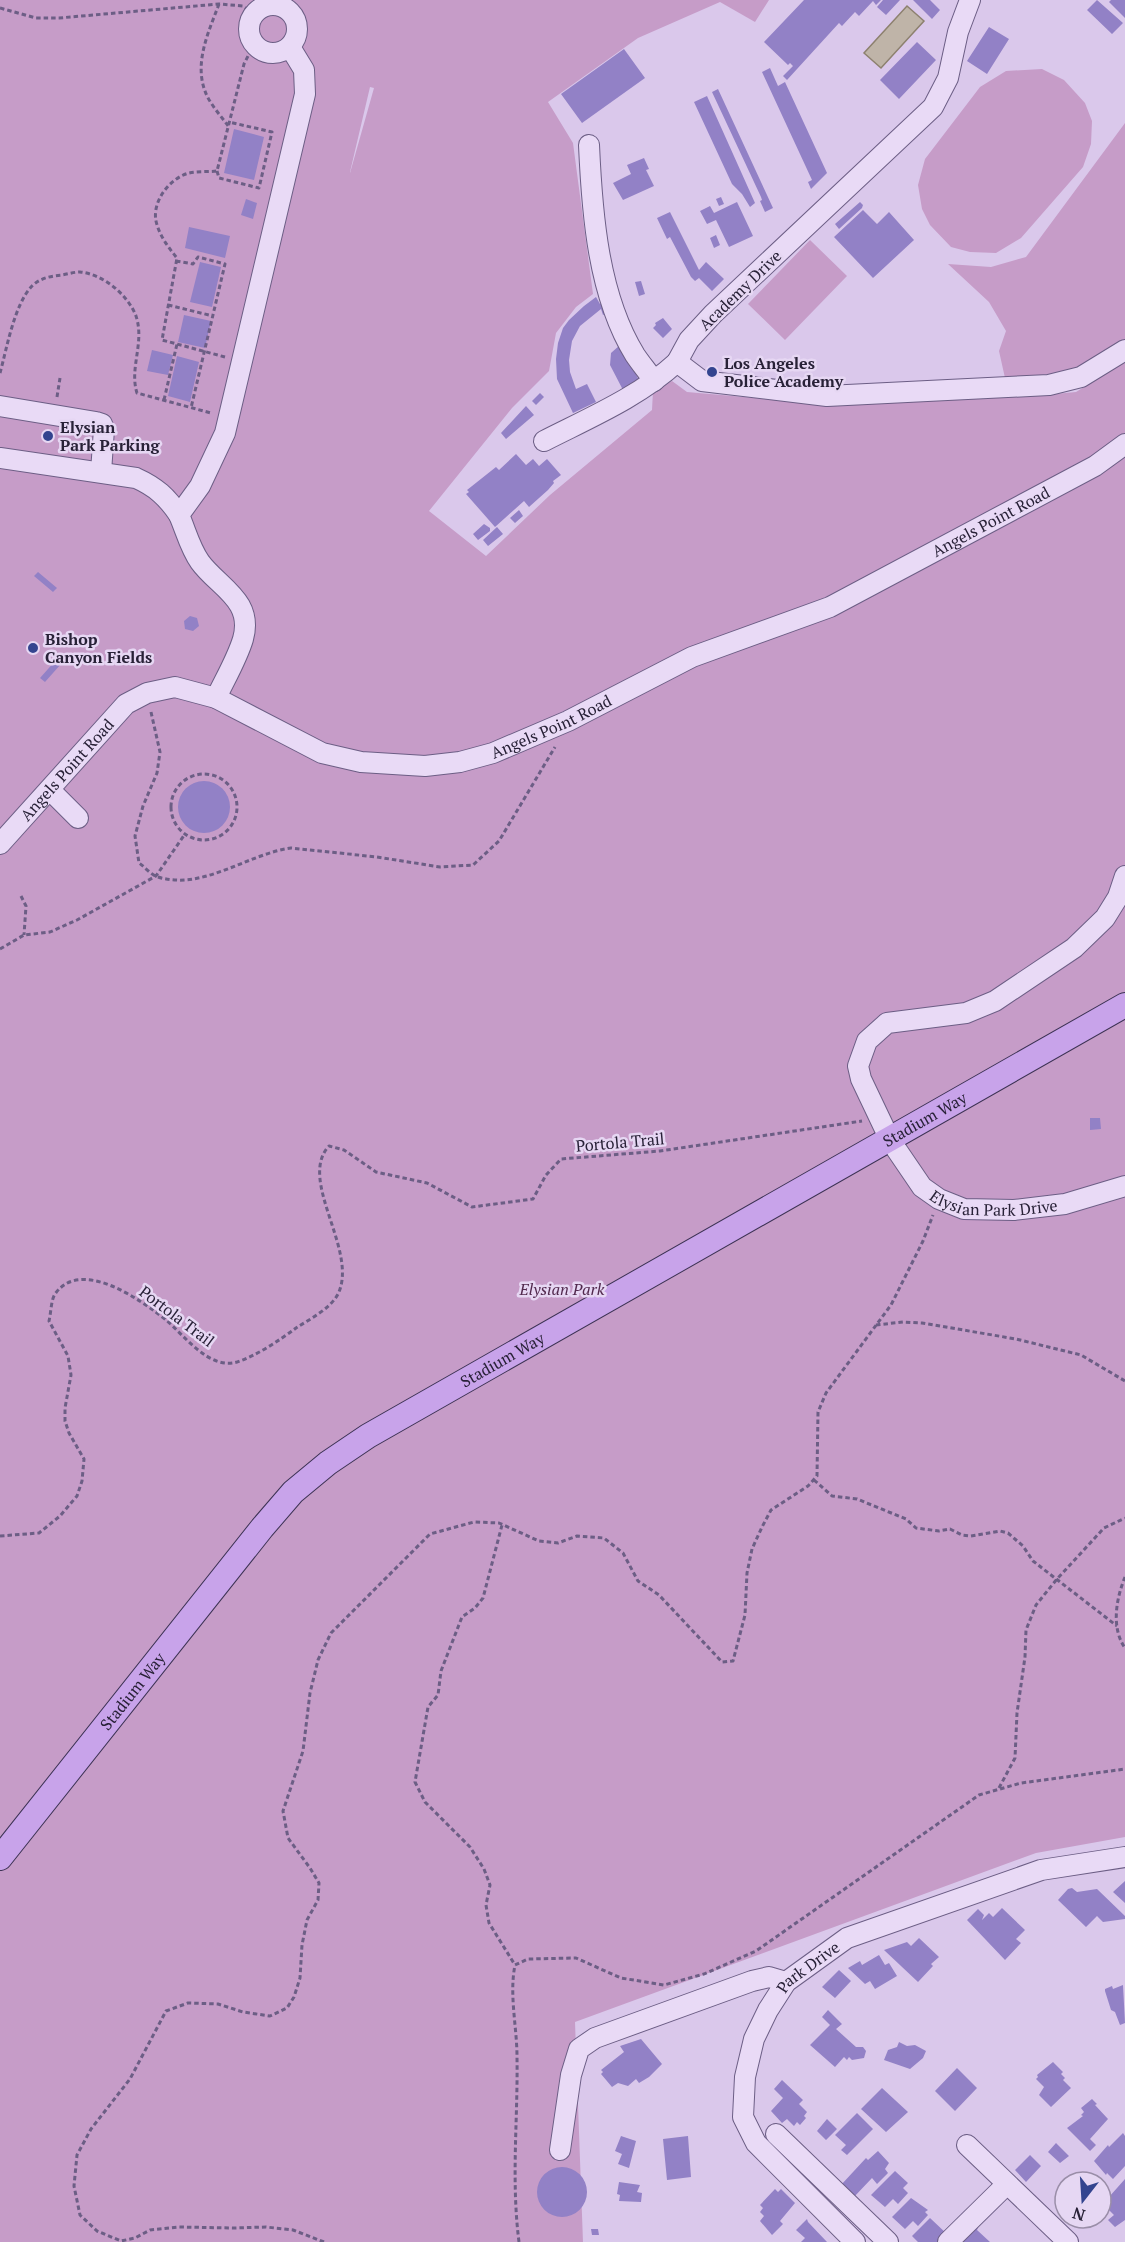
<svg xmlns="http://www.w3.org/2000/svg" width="1125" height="2242" font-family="'PT Serif',serif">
<rect width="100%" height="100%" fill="#dac8eb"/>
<path fill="#c69cc8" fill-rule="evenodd" d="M0,0h769l-14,22 -35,-20 -82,36 -90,64 25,41 20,151 -17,13 -20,26 -7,38 -37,37 -83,103 57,45 64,-61 102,-85 1,-19 19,-10 15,11 136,12 221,-9 32,-3 49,-30v1475l-89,16 -461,169 8,220h-583zM370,87l4,1 -24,85v-1z
M1042,69l22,11 21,23 7,18 -1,23 -8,23 -62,71 -25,15 -26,-1 -19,-5 -21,-22 -8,-16 -4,-24 7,-26 55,-72 26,-16z
M1125,123v219l-33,21 -28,10 -59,5 -6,-27 7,-20 -17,-29 -41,-38 43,3 35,-10z
M810,240l37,36 -62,64 -37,-36z"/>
<path fill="#bfb4a8" stroke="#8d816f" stroke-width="1.5" d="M907,6l17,15 -43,47 -17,-15z"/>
<path fill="#9281c6" d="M804,0h77l-5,5 -3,-4 -14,15 -4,-4 -13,14 -3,-3 -52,57 -4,-4 10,-10 -3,-3 -2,2 -24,-23z
M883,0h17l-14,15 -9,-8z
M913,0h17l10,10 -8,9z
M1097,0l26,23 -11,11 -25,-24z
M1111,0h14v18l-16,-16z
M989,27l20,12 -22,35 -20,-13z
M917,42l19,18 -37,39 -19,-19z
M624,49l21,29 -63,45 -21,-29z
M770,68l8,18 7,-4 42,91 -16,16 -3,-7 4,-2 -50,-108z
M718,89l55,119 -8,4 -5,-11 2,-1 -1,-3 -49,-105z
M707,96l48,107 -5,4 -8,-13 -10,-10 -38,-82z
M234,129l30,8 -10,43 -30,-7z
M644,158l5,11 -3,1 8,16 -31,14 -10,-17 18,-9 -4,-9z
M721,197l3,7 -5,2 -3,-7z
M246,199l11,4 -4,16 -12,-4z
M737,202l16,34 -24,11 -13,-27 -9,4 -7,-13 10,-5 4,7z
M860,202l3,3 -1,3 -23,21 -4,-5z
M863,210l14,14 12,-12 25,28 -41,38 -39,-41z
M670,212l29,58 7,-8 18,17 -12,12 -13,-13 -4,3 -4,-4 -21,-40 -3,2 -10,-21z
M189,227l41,9 -5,22 -40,-10z
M716,235l4,10 -6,3 -4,-10z
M200,262l21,5 -9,40 -22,-5z
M641,281l4,13 -6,2 -4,-14z
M596,297l4,7 6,-2 4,10 -7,3 -2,-6 -21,17 -8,15 -3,19 1,12 6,17 11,-5 9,18 -23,11 -16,-34 -1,-20 2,-16 5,-15 6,-8 15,-14z
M184,315l27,6 -6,27 -27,-6z
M663,318l9,11 -9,9 -10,-10 3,-3 -1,-2z
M620,345l20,37 -17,8 -13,-25 1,-12z
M152,350l21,5 -5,20 -21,-4z
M177,356l22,6 -9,40 -22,-6z
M540,393l4,4 -8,8 -4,-4z
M526,406l8,9 -28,24 -5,-6z
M516,454l10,11 7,-6 6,7 8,-7 14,16 -8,6 1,2 -6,7 -19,17 -5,-6 -29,26 -29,-33 3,-2 -2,-2 29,-23 3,3z
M519,510l4,6 -8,7 -5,-5z
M484,524l6,4v3l-12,9 -5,-6z
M497,527l6,7 -15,12 -5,-6z
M38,572l19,16 -4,4 -19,-16z
M190,616l7,2 2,8 -6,5 -8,-2 -1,-8z
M56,660l5,4 -16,18 -5,-4z
M178 807a26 26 0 1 1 52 0a26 26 0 1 1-52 0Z
M1090,1118h10l1,11 -11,1z
M1125,1881v22l-12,-11z
M1072,1888l5,4 20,-3 28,27v3l-22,3 -6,-6 -11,11 -28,-27 10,-11z
M1002,1908l23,22 -9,9 5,4 -16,17 -38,-40 11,-11 6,6 -2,5 7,-7 4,4z
M919,1938l20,19 -8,7 2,2 -15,16 -34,-32 23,-8 4,4z
M879,1955l6,10 4,-2 8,13 -22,13 -5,-8 -5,3 -17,-16 12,-7 2,4z
M839,1970l12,11 -16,17 -13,-11z
M1123,1985l2,38 -5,2 -5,-13 -4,-2 -6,-19v-2l7,-3 1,3z
M828,2010l14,14 -6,5 20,18h7l3,4 -2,7 -12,2 -3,-3 -2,3 -3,-3 -9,10 -25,-22 20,-20 -8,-8z
M641,2039l21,25 -13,13 -10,6 -3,-4 -8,7 -10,-3 -6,4 -11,-13 2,-2 -2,-2 23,-18 -4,-6z
M899,2042l8,4 8,-1 11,6 -3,7 -13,11 -26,-9 4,-10 9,-3z
M1053,2062l10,10 -2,2 4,4 -2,2 8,8 -20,19 -12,-12 5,-8 -8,-8 2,-2 -1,-2z
M957,2068l20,20 -22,23 -20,-20z
M782,2080l21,20 -4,4 8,8 -3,4 2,2 -6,7 -3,-3 -3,4 -7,-7 -5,4 -11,-12 12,-13 -9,-9z
M882,2088l26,24 -22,20 -25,-23z
M1092,2099l5,5 -2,1 13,14 -18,20 6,6 -6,6 -23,-23 16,-12 -2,-1 3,-3 -3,-4z
M857,2113l16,16 -26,26 -6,-5 5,-5 -11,-10z
M827,2119l10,10 -11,11 -9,-9z
M1123,2133l2,3v30l-12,13 -6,-6 -1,2 -12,-14 14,-16 1,2z
M621,2136l15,5 -7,27 -11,-4 4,-10 -7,-3z
M688,2136l3,41 -24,3 -4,-41z
M1056,2143l13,13 -9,7 -12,-11z
M878,2151l11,12 -4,6 3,4 -11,11 -5,-6 -18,19 -13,-12 25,-27 2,2z
M1030,2155l11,11 -15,16 -11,-12z
M537 2192a25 25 0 1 1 50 0a25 25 0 1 1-50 0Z
M895,2171l13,12 -5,5 5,5 -10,11 -5,-5 -8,8 -14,-12z
M1125,2179v41l-10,7 -7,-7 6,-5 -5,-5 -5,5 -3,-2v-7z
M619,2182l21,3 -3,7 5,1 -1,9 -22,-1 1,-6 -3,-1z
M775,2189l3,3 3,-3 14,14 -15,18 3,3 -11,11 -12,-14 4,-5 -4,-4 3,-4 -3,-3z
M911,2198l17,12 -3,2 3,3 -10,11 -5,-5 -8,8 -13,-12z
M930,2218l18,17 -7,7h-23l-6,-6z
M807,2219l1,3 19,20h-26l4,-4 -9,-8z
M980,2223l-3,7 13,12h-34z
M591,2229h7l1,6h-7z"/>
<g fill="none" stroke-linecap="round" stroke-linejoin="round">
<defs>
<g id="minor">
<path d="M970,0l-12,32 -10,46 -15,29 -220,207 -24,26 -12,22 25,19 125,15 222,-11 32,-8 44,-27"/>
<circle cx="273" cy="29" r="24"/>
<path d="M589,145c3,68 9,150 46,210 6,9 13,17 19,26"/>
<path d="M0,406l96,16 6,2 2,5 -3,43"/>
<path d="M544,441c45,-23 95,-44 133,-79"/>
<path d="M0,458l136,20c20,9 31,19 43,37"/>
<path d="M216,698c9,-19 21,-39 27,-59 11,-39 -25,-52 -43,-77 -10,-14 -14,-31 -21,-47l21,-29 25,-53 80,-339 -1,-24 -14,-23"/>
<path d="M50,790l28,28"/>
<path id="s1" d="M0,844l126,-140 21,-11 28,-6 41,11 106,55 39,9 64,4 35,-4 33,-9 75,-32 124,-64 138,-50 265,-141 30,-22"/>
<path id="s2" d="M1125,876l-7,21 -13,21 -31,30 -79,53 -29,12 -79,10 -20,18 -9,25 3,13 29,61 32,47 17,12 25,10 50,1 51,-6 60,-18"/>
<path d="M776,2134l112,108"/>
<path d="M967,2145l101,97"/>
<path d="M560,2150l11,-75 8,-26 16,-11 157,-57 17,-4 17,5"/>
<path id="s3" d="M855,2242l-99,-99 -13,-26 2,-40 9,-38 14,-29 18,-28 61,-44 194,-68 84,-13"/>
<path d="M948,2242l59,-58"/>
</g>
<g id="major">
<path id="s4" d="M0,1858l262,-330 31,-36 35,-29 40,-27 757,-431"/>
</g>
</defs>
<use href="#minor" stroke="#6c5e85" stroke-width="22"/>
<use href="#major" stroke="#3c3254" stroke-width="26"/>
<path stroke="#6c5e85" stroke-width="3" stroke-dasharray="4.5 3" stroke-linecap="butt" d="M219,4c-10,27 -25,58 -14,87 4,12 16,25 24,36
M0,8l36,10h23l160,-14 24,2 11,8
M217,171l2,7 40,10 13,-56 -43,-10
M176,261l17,3 5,-7 27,7 -34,144
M168,305l45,11
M225,357l-63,-17 15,-82c-9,-11 -18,-23 -21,-37 -4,-20 14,-43 33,-48 9,-2 19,-1 28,-2l27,-107 10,-20
M0,373c7,-25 14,-68 32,-87 8,-8 19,-10 30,-11 6,-1 12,-3 18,-3 23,2 48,23 56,44 9,27 -7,52 1,77l74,20
M57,397l3,-19
M164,400l13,-56
M151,712l9,40 -3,21 -14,33 -8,30 4,27c6,4 12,12 19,14 45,14 89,-23 133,-29l86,9 63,10 33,-2 26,-24 56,-94
M171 807a33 33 0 1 1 66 0a33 33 0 1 1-66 0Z
M21,896l5,10 -2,29
M0,949l24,-14 26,-3 27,-12 79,-44 29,-42
M876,1325l27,-3 19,1 94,16 65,16 44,26
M814,1480l18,16 25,3 49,20 10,9 23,3 11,-2 12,6 9,1 29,-5 8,2 15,13 10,15 84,65
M502,1525l-19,73 -8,10 -13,9 -21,54 -3,24 -10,12 -13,75 10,20 45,45 14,22 6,16 -4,20 3,18 26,42
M0,1536l39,-3 21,-17 17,-20 5,-15 2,-22 -15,-26 -4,-12v-13l6,-33 -3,-19 -19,-35c2,-8 2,-21 6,-27 26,-37 86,6 111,26 19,16 43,50 71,42 19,-6 43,-22 59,-34 14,-9 34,-19 42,-34 21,-43 -41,-114 -9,-148l15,4 32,22 51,11 45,24 61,-8 13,-24 15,-16 99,-8 202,-30
M1125,1577c-9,22 -14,51 0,71
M999,1788l16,-30 2,-45 8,-56 1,-27 10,-25 21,-26 47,-51 21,-10
M324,2242l-31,-12 -27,-3 -32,1 -55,-1 -29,3 -15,8 -14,3 -24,-10 -17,-16 -6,-29 3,-31 14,-26 39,-50 36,-68 22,-8 30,1 25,8 27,4 17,-8 7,-11 6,-19 2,-33 5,-25 11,-20 1,-17 -9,-15 -22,-30 -5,-27 20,-60 7,-58 8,-33 13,-27 99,-99 44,-12 25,1 40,18 19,2 19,-7 27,2 19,15 15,28 21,14 63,67 11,-1 12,-46 2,-42 5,-24 10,-22 9,-17 37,-24 9,-10 1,-64 8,-19 65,-88 32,-64 10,-26
M519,2242c-8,-62 -1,-123 -2,-185 0,-30 -8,-62 -2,-92l13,-6 48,-1 45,20 43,7 40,-11 52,-23 223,-156 42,-12 104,-14"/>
<use href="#minor" stroke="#e9daf6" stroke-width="20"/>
<use href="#major" stroke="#c8a3ea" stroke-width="24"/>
</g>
<g fill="#33448f" stroke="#e6d7f3" stroke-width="2">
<circle cx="712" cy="372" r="6"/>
<circle cx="48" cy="436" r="6"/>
<circle cx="33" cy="648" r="6"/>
</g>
<g text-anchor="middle" stroke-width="5" stroke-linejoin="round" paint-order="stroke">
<g font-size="16" fill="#282137" stroke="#e6d7f3">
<text transform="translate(740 290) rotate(-44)" y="6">Academy Drive</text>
<text dy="6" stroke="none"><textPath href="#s1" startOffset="1126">Angels Point Road</textPath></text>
<text dy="6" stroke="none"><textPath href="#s1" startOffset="640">Angels Point Road</textPath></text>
<text dy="6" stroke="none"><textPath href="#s1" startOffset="100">Angels Point Road</textPath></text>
<text dy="6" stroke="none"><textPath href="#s4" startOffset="1203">Stadium Way</textPath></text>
<text transform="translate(620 1142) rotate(-5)" y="6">Portola Trail</text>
<text dy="6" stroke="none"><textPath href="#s2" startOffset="564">Elysian Park Drive</textPath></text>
<text transform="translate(177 1316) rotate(37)" y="6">Portola Trail</text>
<text dy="6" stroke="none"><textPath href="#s4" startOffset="717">Stadium Way</textPath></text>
<text dy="6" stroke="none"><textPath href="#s4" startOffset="213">Stadium Way</textPath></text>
<text dy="6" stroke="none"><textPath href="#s3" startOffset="340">Park Drive</textPath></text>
</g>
<g font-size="16" font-weight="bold" fill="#282137" stroke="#e6d7f3" text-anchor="start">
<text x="724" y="369">Los Angeles<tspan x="724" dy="18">Police Academy</tspan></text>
<text x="60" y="433">Elysian<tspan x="60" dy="18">Park Parking</tspan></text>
<text x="45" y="645">Bishop<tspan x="45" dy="18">Canyon Fields</tspan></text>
</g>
<g font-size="16" font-style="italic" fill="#52294e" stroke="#e6d7f3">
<text x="562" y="1295">Elysian Park</text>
</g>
</g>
<g transform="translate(1083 2200) rotate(197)"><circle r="28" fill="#e6d7f3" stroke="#9a8ea8" stroke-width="1.5"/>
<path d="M0-4.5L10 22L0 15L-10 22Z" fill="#33448f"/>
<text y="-9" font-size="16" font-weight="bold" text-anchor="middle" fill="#282137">N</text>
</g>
</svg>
